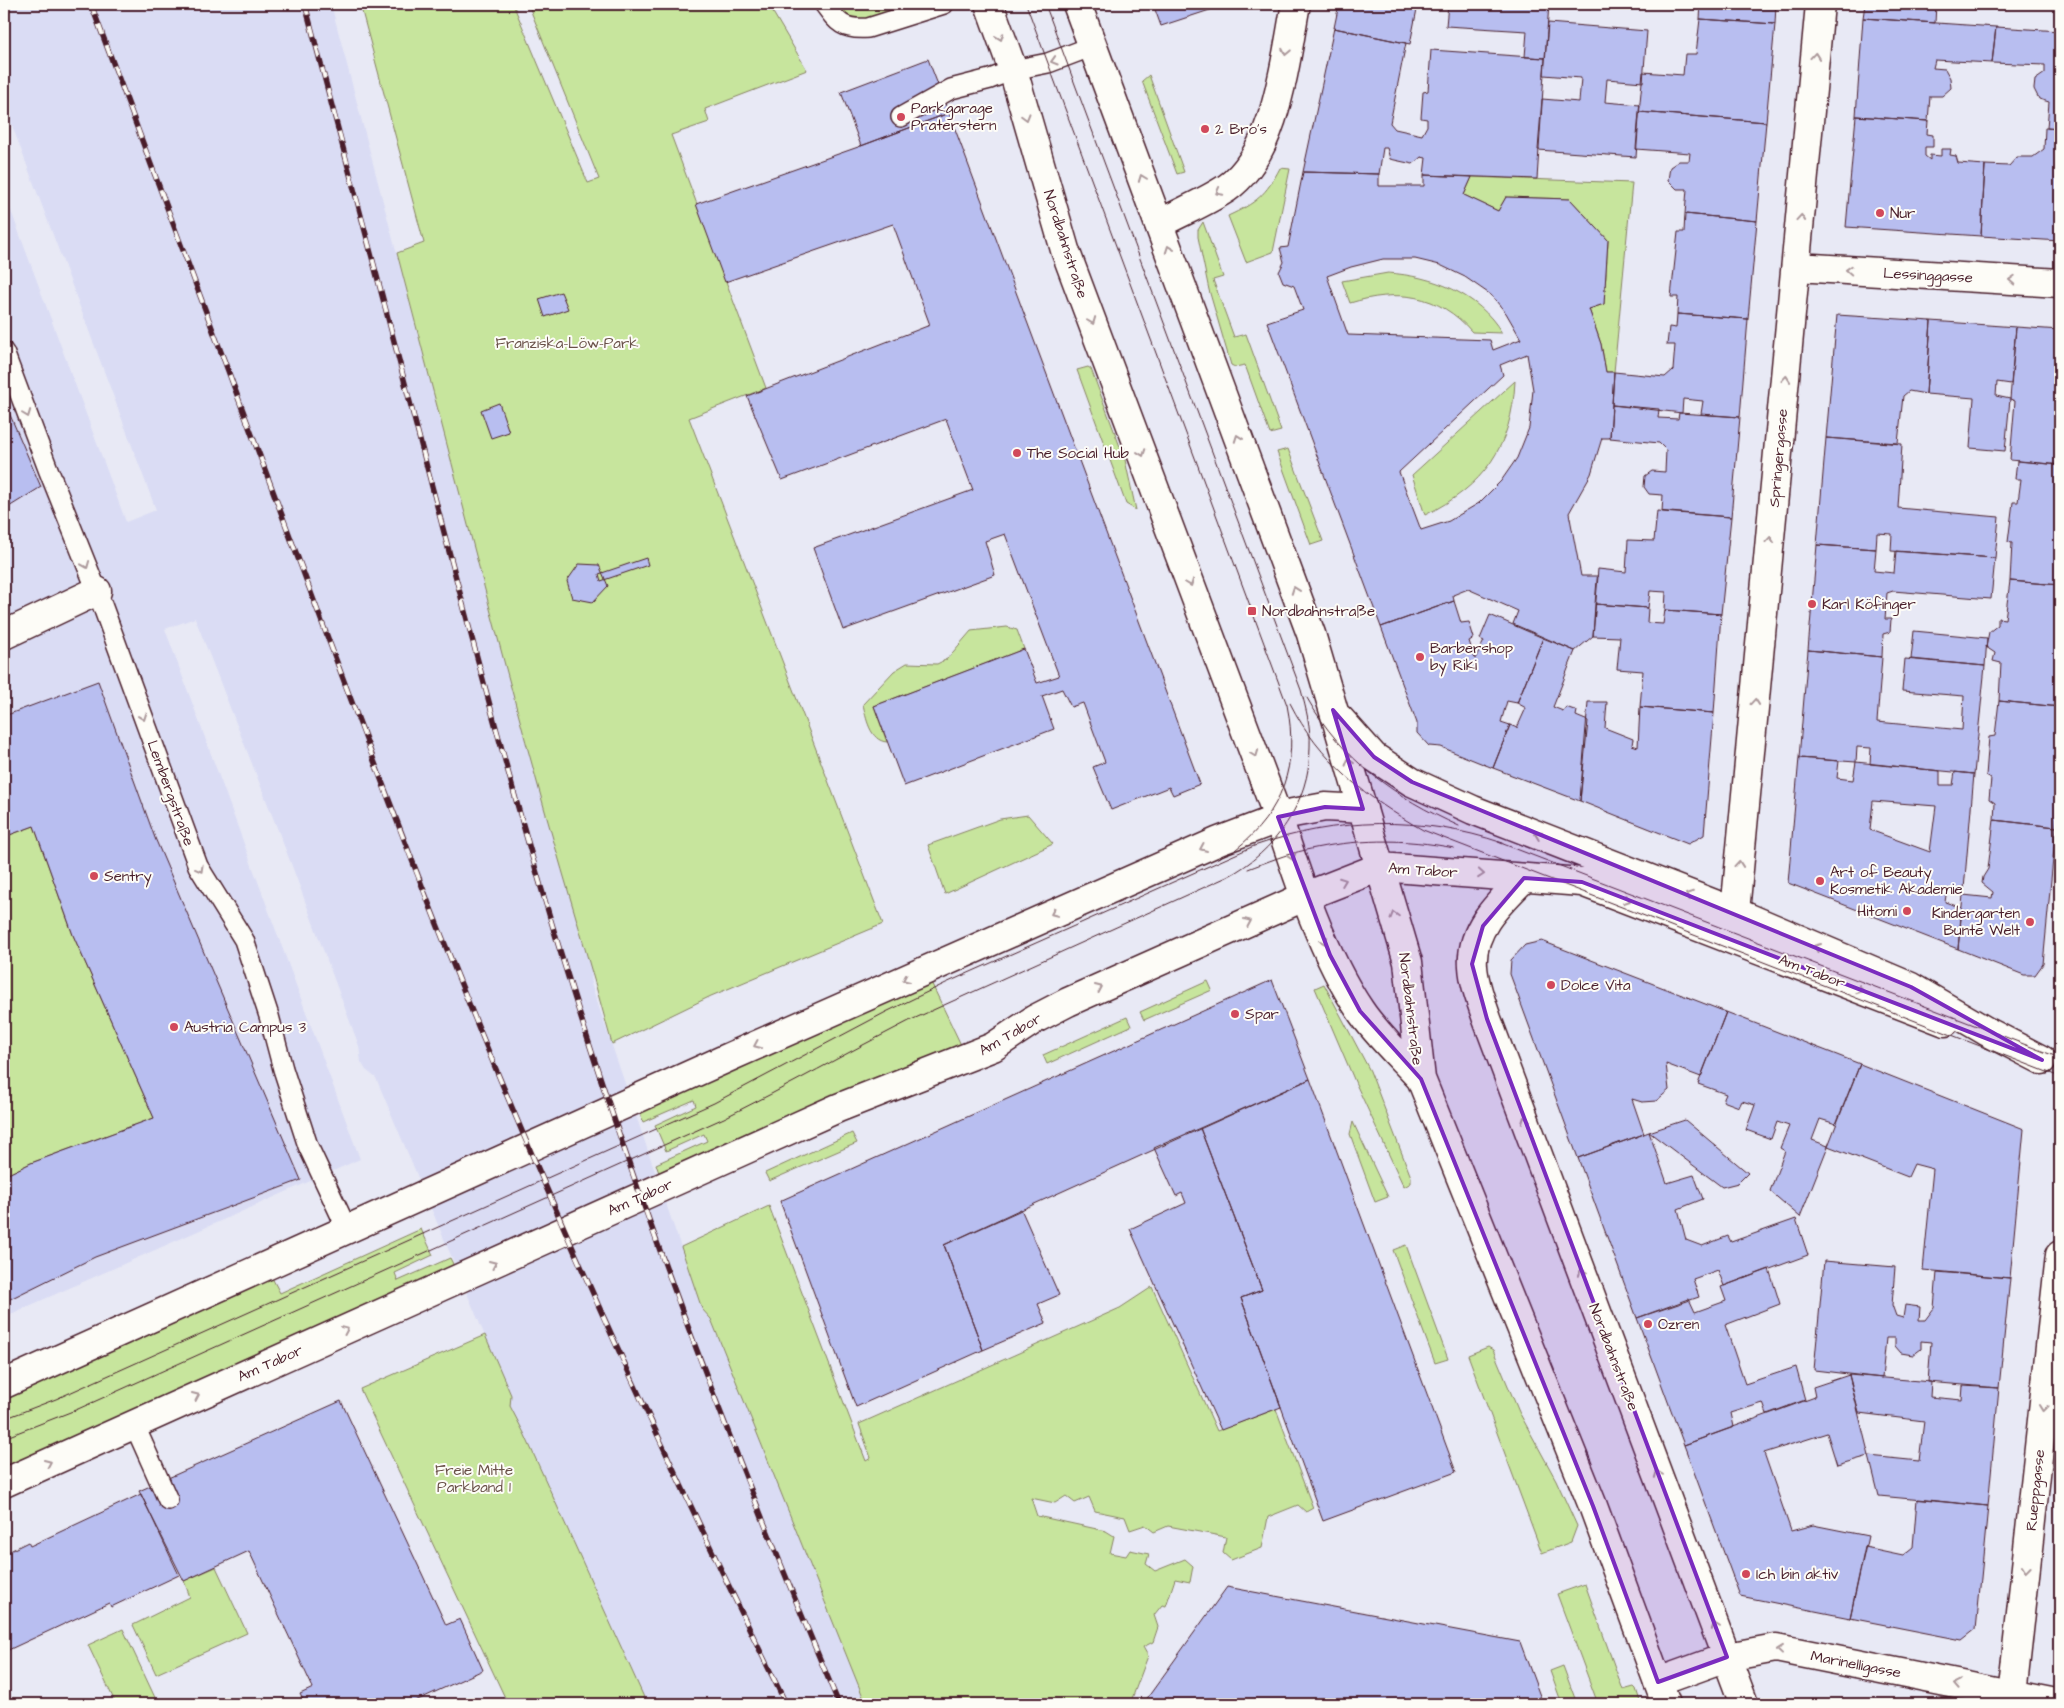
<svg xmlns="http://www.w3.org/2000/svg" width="2064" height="1708" font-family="'Architects Daughter',sans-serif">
<rect width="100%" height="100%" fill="#e8e9f5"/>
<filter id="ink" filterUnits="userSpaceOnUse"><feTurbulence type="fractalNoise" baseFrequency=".02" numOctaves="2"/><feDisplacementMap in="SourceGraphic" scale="10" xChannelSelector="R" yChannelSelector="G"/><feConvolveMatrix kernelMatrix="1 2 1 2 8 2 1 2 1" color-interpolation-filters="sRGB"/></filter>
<g filter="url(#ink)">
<path fill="#dadcf4" d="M4,4h327l158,600 103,365 -1,15 111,325 9,10 155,385h-219l-123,-271 -8,-13 -6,-14v-11l-134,-317 -10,-8 -5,-8 -2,-16 -67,-180 -97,-248 -30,11 195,530 -356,158v-1125l122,330 30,-12 -152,-406z"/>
<path fill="#c7e59d" stroke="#888264" d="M360,4h153l75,179 11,-4 -71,-175h240l39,66 -102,39 4,13 -38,13 95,253 -77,30 194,506 -172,72 -99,48c-21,-78 -45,-155 -67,-233 -52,-185 -99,-372 -148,-558l27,-10z
M835,4h75l-52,17 -16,-5z
M1149,75l35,97 -7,2 -35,-93z
M1280,168l10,1 -17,83 -27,10 -18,-46c28,-13 38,-21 52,-48z
M1472,177l160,6 -18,189h-8l-5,-28 -12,-35 15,-5 4,-64 -38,-41 -64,-2 -8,14 -34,-16z
M1203,222l20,55 -10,3 21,57 12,-3 35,97 -11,3 -25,-69 -10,2 -4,-2 -22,-75 -11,-53v-7z
M1388,273c44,3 90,20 114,60l-30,-1c-33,-39 -76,-43 -122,-29l-8,-22z
M1088,367l3,2 34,91 11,50 -10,-6 -49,-134z
M1515,381c-3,66 -31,105 -90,134l-13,-40z
M1288,449l35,92 -12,4 -34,-93z
M1007,627l10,3 7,19 -150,57 13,36c-17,-1 -21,-24 -24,-38l31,-33 13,-8 30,1 10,-5 24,-28z
M1028,815l25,29 -108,50 -17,-49 72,-26z
M34,826l39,109 81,183 -123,45 -27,13v-339z
M930,980l32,67 -302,129 -4,-12 51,-23 -3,-7 -38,17 -11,-26 41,-19 -2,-6 -51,22 -4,-12z
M1208,981l4,9 -68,30 -4,-8z
M1324,984l46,87 41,106v6l-7,4 -48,-103 -41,-96z
M1127,1017l4,9 -84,38 -4,-9z
M1353,1122l35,75 -13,5 -25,-68z
M852,1133l5,10 -88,38 -4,-8z
M769,1206l97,255 5,-3 -12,-34 261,-116 32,-21 65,144 59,-22 37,99 -7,4 -8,-7 -30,12 -6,31 -31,12 -8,-7 3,-16 -58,-11 -14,6 -9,-7 -15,5 -5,-13 -30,-6 -6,-14 -14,6 -9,-7 -11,7 -24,-5 6,18 69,15 8,5 -4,17 16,3 4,-6 19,4 -3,10 9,7 30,-12 8,7 -3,16 -15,-3 -9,27 -4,-1 -8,10 4,12 -5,15 -10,5 5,9 -18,48h-264l-155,-385 -9,-10 -21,-62z
M421,1229l12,26 -38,18 3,8 52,-23 5,10 -451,203v-77l266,-120 10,19z
M1406,1245l42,114 -13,4 -42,-113z
M485,1335l26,60 -1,11 14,27 123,271h-139l-148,-315z
M1488,1347l5,3 26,62 37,68 21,46 -6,16 -29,11 -74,-198z
M216,1567l31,66 -91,41 -23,-49 57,-28 -6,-16z
M1585,1584l38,106 11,-3 2,2 5,15h-43l-41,-110z
M123,1629l35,75h-42l-28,-59z
M1563,1666l14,38h-15l-12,-33z"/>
<path fill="#b8bef0" stroke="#4a1f2b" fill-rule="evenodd" d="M1153,4h75l-67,22z
M1339,4h86v5h-8l-7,35 -76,-16z
M1448,4h101l-4,54 -20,-1 2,-26 -81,-5z
M1701,4h75l-1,20 -75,-5z
M1865,4h71l-1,19 -72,-5z
M2059,4h1v27h-4z
M1863,18l133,9 -4,36 -57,-3 -2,8 12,1 5,9 1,10 -9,8h-12l-2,25 -72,-5z
M1700,19l75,5 -9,98 -127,-10 4,-40 40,3 2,-21h11z
M1548,23l99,8 -4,51 -36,-3 -2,23 35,3 -4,52 -98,-7 4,-51 37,3 2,-24 -37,-3z
M1996,27l64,4v98l-13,-1 2,-26 -10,-3 -5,-10 1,-9 10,-7v-8l-53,-2z
M1334,28l72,15 -16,80 5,6 27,6 5,-9v-7l-6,-1 2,-26 5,-1 3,-41 114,8 -8,121 -113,-4 2,-17 -5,-1 -8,7 -23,-5 -3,-11h-4l-4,26 -76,-2z
M928,59l21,54 -88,33 -20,-54z
M1639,112l127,10 -9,99 -72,-7 2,-25h-10l-9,-9 2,-13 9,-6h10l1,-8 -54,-4z
M949,113l251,671 -27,11 -4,-8 -58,23 -18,-43 12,-5 -22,-59 -12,4 -9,-18 -20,7 12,33 -150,57 -30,-80 150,-57 13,34 22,-7 -54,-142 -20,7 10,34 -152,55 -30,-82 160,-58 -27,-71 -164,61 -35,-84 183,-71 -37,-101 -168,58 -29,-78 165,-58z
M1856,116l72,5 -1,13 6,1v12h-8v9l5,4v-5l11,1v-7h10l-1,6 6,1 2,7 27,2 -4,71 -135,-9z
M2045,128l15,1v112l-79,-5 4,-71 24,1 8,-9h16l11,-8z
M1303,172l76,2v12h45v-11l48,2 -8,18 34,16 8,-14 64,2 38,41 -4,64 -15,5 12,35 5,28h8l-4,66h-8l-11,36 -22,39 12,63h17l-5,60 -18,15 -62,-27 5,-13 -50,-22 -15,6 1,6 -73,26 -114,-305 36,-12 -9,-24 -11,-4 -4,-10 5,-10 -4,-14 8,-1zM1383,259h32l25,6 25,12 26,18 15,18 15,26 -28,11 -3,-10 -142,-5 -21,-59 24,-9zM1527,354l6,36 -4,38 -12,30 -16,23 -22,22 -30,18 -28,9 -22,-58 104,-97 -3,-10z
M1685,214l72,7 -9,98 -71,-5 1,-17h-7l7,-65h6z
M561,292l7,17 -23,8 -6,-18z
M1677,314l71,5 -8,98 -39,-3 2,-13 -20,-2 -1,14 -70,-8 2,-33 51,5 8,-7 2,-25h-8l2,-18 7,1z
M1837,315l94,6 -5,73 -17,-3 -6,5 -5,47 -72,-5z
M1931,321l85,6 -5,57 -14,-2 -1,14 14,3 -5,52 -35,-3 4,-50 -48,-4z
M2016,327l44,3v135l-50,-5 5,-59 -5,-2z
M4,401l37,86 -37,23z
M499,403l10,29 -18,6 -10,-28z
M1612,405l47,4 -1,9 20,1 1,-6 61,4 -9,100 -69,-5 1,-17 -14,-1 -5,-7 1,-11 7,-5 13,1 1,-22 -7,-7 -49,-5z
M1826,438l76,6 -4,64 101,9 -4,41 -104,-7 1,-17 -15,-1 -1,16 -59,-4z
M2017,461l43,4v120l-50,-4 2,-38 -4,-1 5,-40h5l3,-23h-6z
M1657,511l74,6 -10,97 -56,-4 1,-18 -16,-1 -2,17 -53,-4 3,-35 28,3 2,-32 26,1z
M1817,545l59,4 -2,22 20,2 2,-22 99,7 -4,41 -98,-8 -6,2 -2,26h6l-1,13 -7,2 -1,23 -74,-7z
M646,558l2,7 -47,16 -2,-7z
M579,564l20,1 9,21 -15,16 -21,-4 -5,-17z
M2010,581l50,4v122l-61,-6 2,-38 -8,-2 2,-8 -9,-6 3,-15 9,-7v-7l7,1z
M1454,601l7,22 8,-1 5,16 -5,3 6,18 9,-18 -4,-2 10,-24 53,23 -26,65 -10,-2 -6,21 9,3 -17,43 -52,-21 -12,-1 -12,-13v-10l-36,-96z
M1595,604l53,4 -1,15 16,1 2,-14 56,4 -7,99 -74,-6 3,-36 -26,-2 3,-32 -27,-1z
M1914,631l73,7 -2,28 -74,-7z
M1543,638l32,13 -22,56 10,4 3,-4 11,4 -1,5 12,5 -8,80 -87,-33 17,-43 7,3 9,-20 -9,-5z
M1808,650l74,7 -5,65 85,8 2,-34 -62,-5 3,-32 80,7 -11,108 -104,-10 1,-16 -14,-1 -1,15 -57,-4z
M98,681l57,157 146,342 -206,77 -91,45v-126l27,-13 123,-45 -81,-183 -39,-109 -30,11v-121z
M1999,701l61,6v71l-4,49 -62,-7 1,-17 -6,-4 2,-20 -5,-3 3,-39 6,-1z
M1588,702h19l-2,26 28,11 -1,6 6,2 2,-40 74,6 -10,122 -16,9 -108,-43z
M1799,758l40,3 -2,17 16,2 3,-18 84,9v14h13l2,-13 19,2 -10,115h-17l-2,13 17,6 -4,41 -170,-66zM1873,801l63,5 -6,46 -60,-22z
M1994,820l62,7 -13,137 -8,11h-11l-66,-26 5,-54 29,3 1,-6 -11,-9 1,-6 5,-8z
M1542,941l184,71 -25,65 -35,-13 3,26 -13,11 -14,1 -10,-3 12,35 -66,24 -68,-184 1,-14 14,-15z
M1272,980l38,99 -366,166 39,105 -127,57 -76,-206z
M1726,1012l134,52 -24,60 -16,-5 -8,21 16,6 -28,71 -30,-26 15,-40 -5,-3 9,-22 -12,-4 -6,17 -25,-9 9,-25 -13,-4 -3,6 -16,-6 3,-7 -28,-10z
M1860,1064l164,65 -14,149 -87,-8 10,-101 -19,-5 -6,13 -80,-31z
M1310,1079l146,393 -133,49 -82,-223 21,-8 -62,-162z
M1685,1120l63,53 -10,10 -16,4 -73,-55z
M1200,1128l62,162 -21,8 40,109 -60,23 -91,-201 56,-26 -4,-10 -6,3 -22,-48z
M1649,1132l18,51 27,-8 9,24 -25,10 8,31 16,6 26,-10 3,6 65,-23 12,36 -84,31 -6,-16 -25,9 6,18 -62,21 -59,-160z
M1021,1209l38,86 -21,9 8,19 -63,27 -39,-105z
M1824,1261l71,6 -3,38 4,11 7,2 2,-13 15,2 -1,13h6l9,-12 3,-36 73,6 -11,110 -71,-6 3,-40 -10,-1v8l-8,6 -12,-2 -6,-7v-8h-9l-4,40 -68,-8z
M1769,1269l11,35 -55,21 20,59 51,-17 9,33 -38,14 -4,-11 -32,10 3,14 -50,18 -47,-127 52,-19 6,13 31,-11 -5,-14z
M1849,1375l20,81 -32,9 -10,-32 -63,20 27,78 22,-6 55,11 -18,82 -110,-22 -56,-151 131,-48 -2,-10z
M1849,1375l82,7 -1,15 32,3 1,-14 36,2 -11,118 -109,-10 -10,-40 50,5 5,-40 -65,-8z
M341,1401l105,224 14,-6 23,51 -74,34h-104l-5,-10 13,-6 -64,-137 -65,30 -45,-90z
M141,1494l38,81 -68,32 -2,-4 -105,49v-98l24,-12 2,4z
M1917,1499l71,7 -12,123 -14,11 -112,-22 15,-71 38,8 10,-8z
M1227,1587l293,55 23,62h-400z"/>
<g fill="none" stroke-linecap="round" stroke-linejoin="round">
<defs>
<path id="lane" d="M824,4c14,19 19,26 44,24l76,-24
M901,117l50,-28 39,-10 23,-9 35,-7 45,-17
M4,352l44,117 49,122 101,275 46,74 25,76 14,53 25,77 39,83
M134,1424l34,76"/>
<path id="street" d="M1159,224c22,-12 47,-22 68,-36 50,-35 58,-128 69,-184
M1797,267l263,16
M4,635l93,-44
M1524,878c-24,24 -54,51 -51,88 1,18 8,35 14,53l257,685
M1735,912l85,-908
M4,1384l730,-329 485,-214 74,-28 32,-6 38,2
M4,1483l834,-375 155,-61 42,-28 33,-17 238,-106
M1658,1682l69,-25 49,-9 280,56
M2012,1695l48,-440"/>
<path id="secondary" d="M989,4l24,66 52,180 213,567c20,62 46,140 82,193 15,23 42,48 61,69
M1077,4l234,630 97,328 13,117 172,427 73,198
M1340,719l34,38 38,25 61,28 262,102 176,75 75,44 56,29
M1306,896l74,-29 202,15 363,140"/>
</defs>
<use href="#lane" stroke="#4a1f2b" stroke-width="22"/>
<use href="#street" stroke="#4a1f2b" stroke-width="31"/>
<use href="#secondary" stroke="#4a1f2b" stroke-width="31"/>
<use href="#lane" stroke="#fdfcf7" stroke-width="19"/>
<use href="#street" stroke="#fdfcf7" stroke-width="28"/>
<use href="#secondary" stroke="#fdfcf7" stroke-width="28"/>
<path stroke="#4a1f2b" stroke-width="1" d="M1026,4l261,701c12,59 -4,107 -52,145
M1307,698c35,62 88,99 152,128
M1290,703c29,58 78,96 133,127l637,247
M1498,842l562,216
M1248,869c19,-7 38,-15 58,-19 48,-11 99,-12 148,-2
M4,1419l52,-20 658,-296 172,-91 60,-29 308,-137c82,-28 166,-31 249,-3
M4,1438l74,-29 646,-291c63,-31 124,-66 187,-98l316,-143c48,-25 83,-75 83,-130 1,-20 -4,-38 -9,-57l-256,-686"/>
<defs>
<path id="rail" d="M91,4c70,187 140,375 210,562 53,142 105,283 162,423 98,243 208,480 323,715
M305,4c44,165 87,329 130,494 44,168 88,336 140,501 75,240 166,474 264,705"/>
</defs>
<use href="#rail" stroke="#4a1f2b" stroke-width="5.5"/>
<use href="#rail" stroke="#fdfcf7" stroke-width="4" stroke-dasharray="11" stroke-linecap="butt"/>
</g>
<defs><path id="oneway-chevron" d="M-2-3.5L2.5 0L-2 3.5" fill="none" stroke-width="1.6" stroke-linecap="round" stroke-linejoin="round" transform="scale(1.25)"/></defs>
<g stroke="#ac999b">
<use href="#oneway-chevron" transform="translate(1000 37) rotate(70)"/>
<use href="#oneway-chevron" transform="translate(1286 52) rotate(101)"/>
<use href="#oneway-chevron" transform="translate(1815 56) rotate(-85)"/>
<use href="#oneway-chevron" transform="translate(1054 61) rotate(163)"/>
<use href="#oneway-chevron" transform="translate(1026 117) rotate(74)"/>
<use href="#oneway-chevron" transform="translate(1142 178) rotate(-111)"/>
<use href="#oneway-chevron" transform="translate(1219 192) rotate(152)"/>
<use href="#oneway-chevron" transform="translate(1801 218) rotate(-85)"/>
<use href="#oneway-chevron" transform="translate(1169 249) rotate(-110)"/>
<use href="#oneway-chevron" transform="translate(1849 270) rotate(-177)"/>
<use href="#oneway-chevron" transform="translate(2012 280) rotate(-177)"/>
<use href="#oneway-chevron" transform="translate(1092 321) rotate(69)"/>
<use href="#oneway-chevron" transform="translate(1786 379) rotate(-85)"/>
<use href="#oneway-chevron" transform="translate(27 414) rotate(69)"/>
<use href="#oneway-chevron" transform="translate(1238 438) rotate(-110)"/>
<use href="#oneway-chevron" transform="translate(1142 453) rotate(70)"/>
<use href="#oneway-chevron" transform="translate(1770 540) rotate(-85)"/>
<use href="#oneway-chevron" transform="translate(86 565) rotate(68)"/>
<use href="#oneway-chevron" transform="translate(1190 583) rotate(69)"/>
<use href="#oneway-chevron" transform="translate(1295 590) rotate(-110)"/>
<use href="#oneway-chevron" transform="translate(1755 702) rotate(-85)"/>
<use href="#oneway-chevron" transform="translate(143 717) rotate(70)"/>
<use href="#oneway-chevron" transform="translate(1255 754) rotate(69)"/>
<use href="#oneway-chevron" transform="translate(1349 762) rotate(-107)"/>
<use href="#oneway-chevron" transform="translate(1538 835) rotate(-159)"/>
<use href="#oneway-chevron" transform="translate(1203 848) rotate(156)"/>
<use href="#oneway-chevron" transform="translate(1292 857) rotate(71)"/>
<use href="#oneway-chevron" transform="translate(1739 864) rotate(-85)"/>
<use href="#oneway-chevron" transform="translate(200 869) rotate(61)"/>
<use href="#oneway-chevron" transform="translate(1481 874) rotate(5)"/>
<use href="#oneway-chevron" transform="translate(1343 881) rotate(-21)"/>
<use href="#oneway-chevron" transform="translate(1689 895) rotate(-159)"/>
<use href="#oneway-chevron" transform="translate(1627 900) rotate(21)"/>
<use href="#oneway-chevron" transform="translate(1054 913) rotate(156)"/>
<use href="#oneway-chevron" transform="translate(1394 915) rotate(-106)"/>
<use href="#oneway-chevron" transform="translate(1248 922) rotate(-24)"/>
<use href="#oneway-chevron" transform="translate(1324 941) rotate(68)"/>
<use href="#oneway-chevron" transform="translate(1817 947) rotate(-157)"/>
<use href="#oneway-chevron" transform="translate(906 979) rotate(156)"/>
<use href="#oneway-chevron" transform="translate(1099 988) rotate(-24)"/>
<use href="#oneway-chevron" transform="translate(1860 990) rotate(21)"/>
<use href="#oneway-chevron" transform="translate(757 1045) rotate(156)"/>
<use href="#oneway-chevron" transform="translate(1525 1120) rotate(-111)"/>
<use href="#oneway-chevron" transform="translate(493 1264) rotate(-24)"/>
<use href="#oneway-chevron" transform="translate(1582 1272) rotate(-111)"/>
<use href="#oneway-chevron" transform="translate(345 1330) rotate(-24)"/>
<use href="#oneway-chevron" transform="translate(196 1396) rotate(-24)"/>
<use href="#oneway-chevron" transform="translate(2043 1408) rotate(96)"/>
<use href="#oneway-chevron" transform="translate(48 1463) rotate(-24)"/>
<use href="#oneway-chevron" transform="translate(1658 1474) rotate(-111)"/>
<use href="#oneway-chevron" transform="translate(2026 1569) rotate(96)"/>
<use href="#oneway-chevron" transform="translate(1715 1626) rotate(-111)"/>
<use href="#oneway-chevron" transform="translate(1780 1650) rotate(-174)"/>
<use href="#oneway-chevron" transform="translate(1957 1684) rotate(-169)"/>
</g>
</g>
<path fill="#7b2cbf" fill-opacity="0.2" stroke="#7b2cbf" stroke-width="4" stroke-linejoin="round" d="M1333,710l41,47 38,25 499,205 131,73 -460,-178 -58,-4 -41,48 -11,38 15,55 240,638 -69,25 -65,-176 -172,-427 -61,-68 -30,-56 -52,-138 47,-10 38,2z"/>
<g fill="#d1495b" stroke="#fdfcf7" stroke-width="2">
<circle cx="901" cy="117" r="5"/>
<circle cx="1205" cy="129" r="5"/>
<circle cx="1880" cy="213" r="5"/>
<circle cx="1017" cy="453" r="5"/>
<circle cx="1812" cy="604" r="5"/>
<rect x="1247" y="606" width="10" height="10" rx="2.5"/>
<circle cx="1420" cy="657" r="5"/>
<circle cx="94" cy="876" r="5"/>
<circle cx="1820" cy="881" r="5"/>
<circle cx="1907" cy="911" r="5"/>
<circle cx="2030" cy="922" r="5"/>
<circle cx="1551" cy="985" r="5"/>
<circle cx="1235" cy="1014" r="5"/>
<circle cx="174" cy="1027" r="5"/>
<circle cx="1648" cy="1324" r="5"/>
<circle cx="1746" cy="1574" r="5"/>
</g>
<g text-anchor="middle" stroke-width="4" stroke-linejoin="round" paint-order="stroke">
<g font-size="15" fill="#4a1f2b" stroke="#fdfcf7" text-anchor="start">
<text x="911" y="113">Parkgarage<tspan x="911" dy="17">Praterstern</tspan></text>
<text x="1215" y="134">2 Bro's</text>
<text x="1890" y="218">Nur</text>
<text x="1027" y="458">The Social Hub</text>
<text x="1822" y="609">Karl Köfinger</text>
<text x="1262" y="616">Nordbahnstraße</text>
<text x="1430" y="653">Barbershop<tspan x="1430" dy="17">by Riki</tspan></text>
<text x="1830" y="877">Art of Beauty<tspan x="1830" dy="17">Kosmetik Akademie</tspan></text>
<text x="104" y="881">Sentry</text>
<text x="1897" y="916" text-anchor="end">Hitomi</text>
<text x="2020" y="918" text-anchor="end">Kindergarten<tspan x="2020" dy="17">Bunte Welt</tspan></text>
<text x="1561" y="990">Dolce Vita</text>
<text x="1245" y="1019">Spar</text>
<text x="184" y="1032">Austria Campus 3</text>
<text x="1658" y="1329">Ozren</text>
<text x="1756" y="1579">Ich bin aktiv</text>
</g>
<g font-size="15" fill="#4a1f2b" stroke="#fdfcf7">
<text transform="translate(1066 244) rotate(72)" y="5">Nordbahnstraße</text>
<text transform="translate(1928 275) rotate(3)" y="5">Lessinggasse</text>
<text transform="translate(1778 458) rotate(-85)" y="5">Springergasse</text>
<text transform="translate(171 793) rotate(70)" y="5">Lembergstraße</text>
<text transform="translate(1423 870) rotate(4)" y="5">Am Tabor</text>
<text transform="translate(1812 971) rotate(21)" y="5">Am Tabor</text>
<text transform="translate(1411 1009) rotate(83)" y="5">Nordbahnstraße</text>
<text transform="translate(1010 1034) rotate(-30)" y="5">Am Tabor</text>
<text transform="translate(640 1197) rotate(-24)" y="5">Am Tabor</text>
<text transform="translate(1614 1357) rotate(69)" y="5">Nordbahnstraße</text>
<text transform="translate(270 1363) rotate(-24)" y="5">Am Tabor</text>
<text transform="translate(2035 1490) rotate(-84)" y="5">Rueppgasse</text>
<text transform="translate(1856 1664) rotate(11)" y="5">Marinelligasse</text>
</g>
<g font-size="15" fill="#695048" stroke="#fdfcf7">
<text x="567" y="348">Franziska-Löw-Park</text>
<text x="474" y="1475">Freie Mitte<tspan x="474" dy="17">Parkband 1</tspan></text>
</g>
</g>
<rect width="2064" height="1708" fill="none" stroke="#fdfcf7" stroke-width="20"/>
<rect x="10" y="10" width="2044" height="1688" fill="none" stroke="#4a1f2b" stroke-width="2" filter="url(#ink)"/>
</svg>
